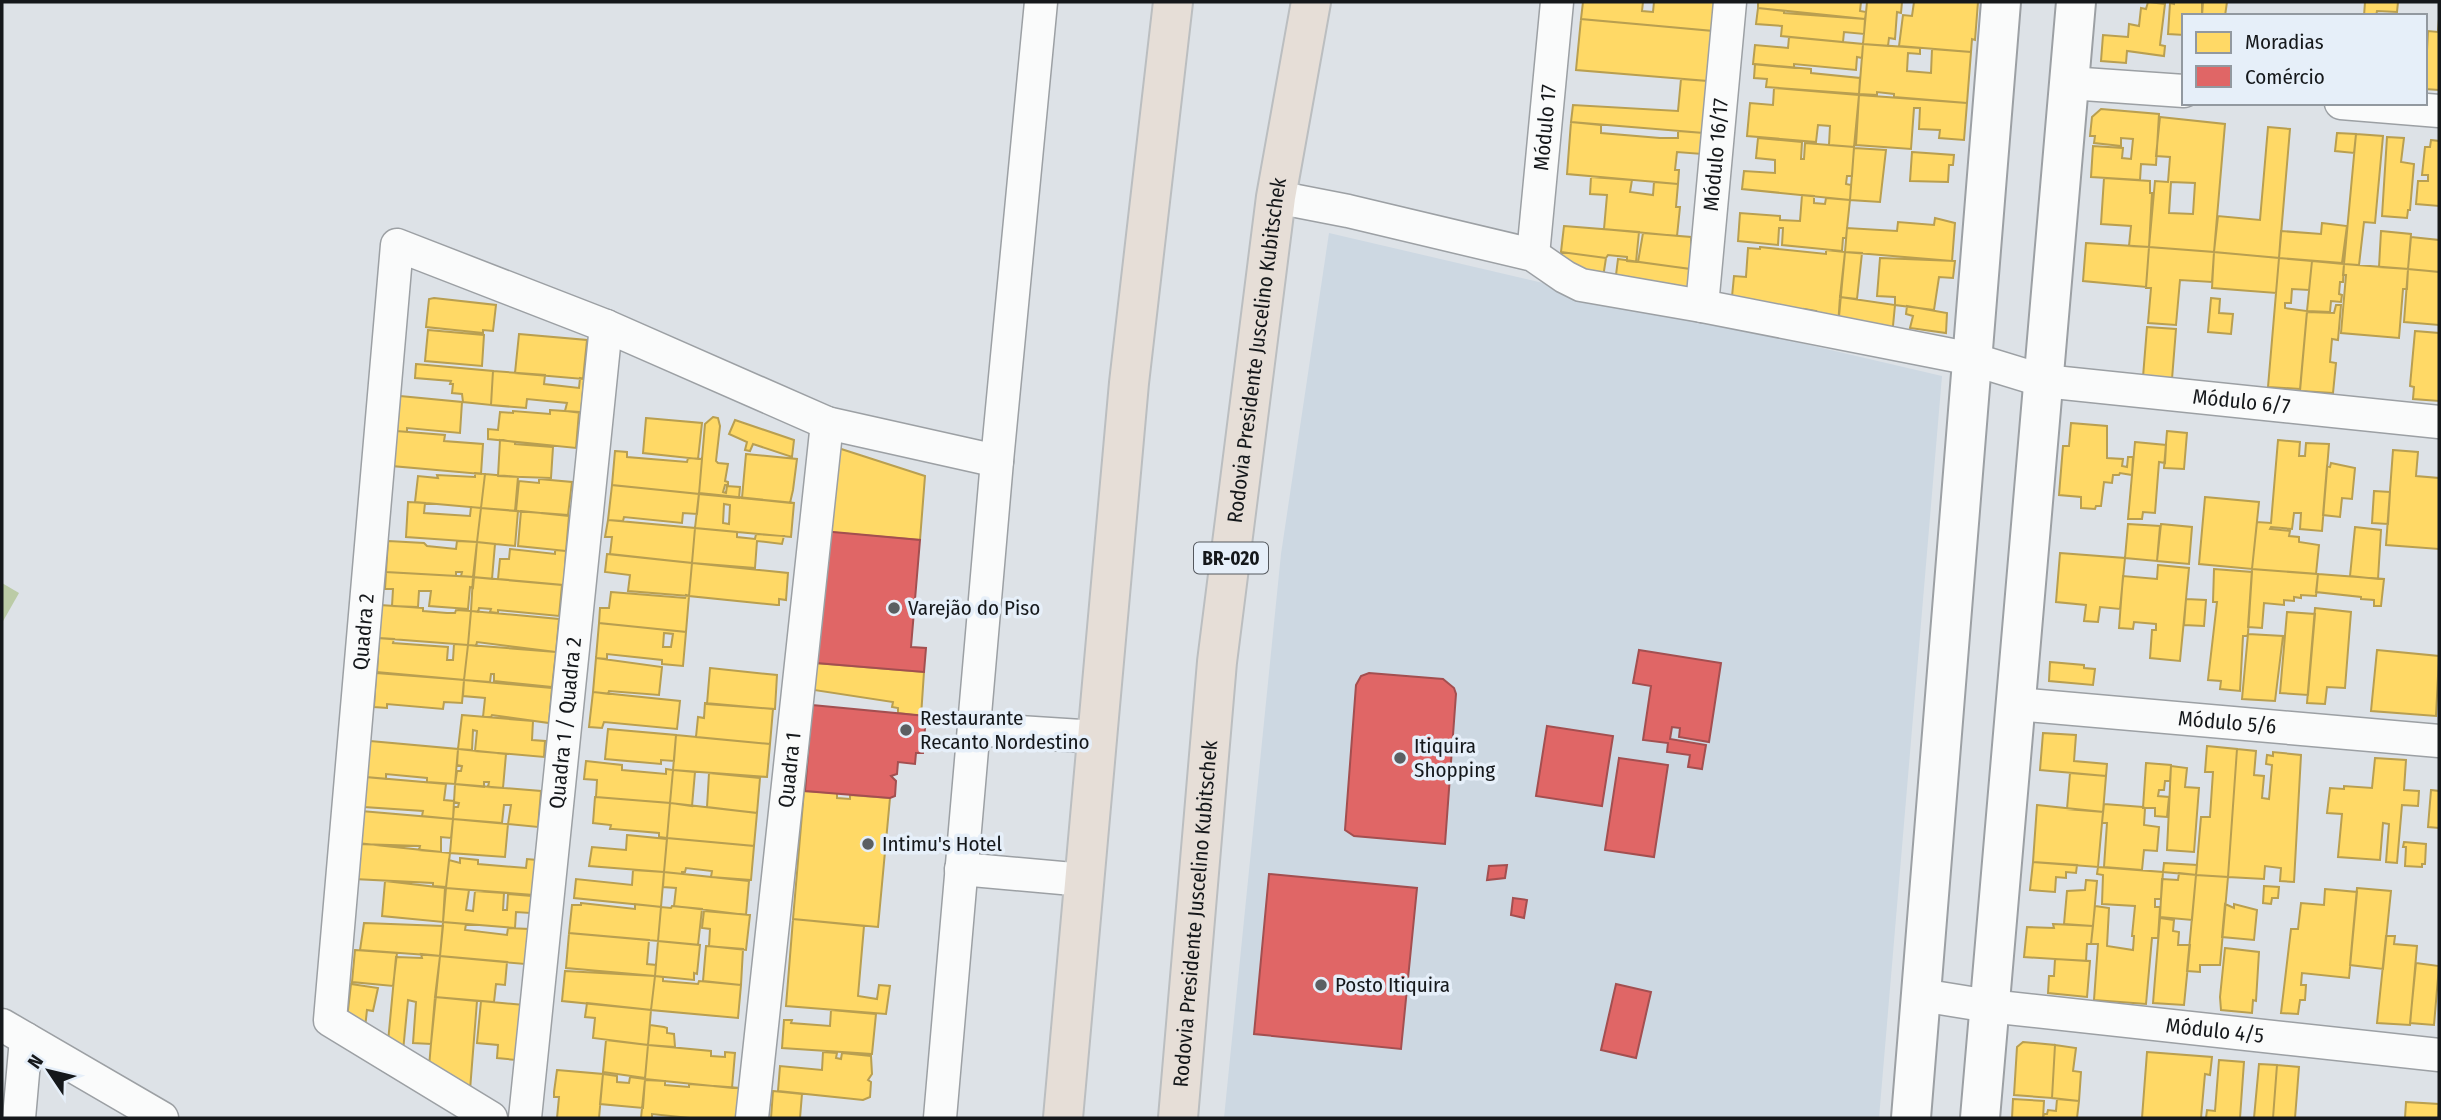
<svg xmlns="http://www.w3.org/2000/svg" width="2441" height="1120" font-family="'Fira Sans Condensed',sans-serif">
<rect width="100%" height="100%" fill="#dde2e7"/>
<path fill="#cdd8e2" d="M1329,233l613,143 -63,742h-655l57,-564z"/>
<path fill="#bbcba6" d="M2,583l17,10 -17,30z"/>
<path fill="#ffd966" stroke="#b99f50" stroke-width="2" fill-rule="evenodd" d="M1583,2h60l-1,9 11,1 1,-10h61l-2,29 -132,-12z
M1758,2h103l-1,9 6,1 -1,7 -107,-11z
M1867,2h35l-1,11 -4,-1 -2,27 -6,-1 -1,8 -25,-2z
M1914,2h64l-3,38 -3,-1 -1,13 -72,-6 4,-31 9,1z
M2148,2l17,2 -5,41 5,1 -1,10 -37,-5 -1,12 -25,-2 2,-26 25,2 1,-13 10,2 2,-18 5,1z
M2174,2h28v14h-18v19l-16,-1 2,-31 4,1z
M2203,2h24l-2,14h-23z
M2365,2h33l-1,10 -20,-1 -1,5h-12z
M1758,8l26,3v2l81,6 -1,15 -20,-2 -1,10 -62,-6 1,-10 -26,-2z
M1581,19l132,12 -5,50 -132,-11z
M2439,19v71l-14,-1 3,-58 10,1z
M1789,37l74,7 -1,14 -5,-1 -1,13 -62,-6v4l-41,-4 2,-19 33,3z
M1863,44l57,4v6l-12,-1 -1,18 24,2 1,-24 39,3 -4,51 -73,-6v-3l-17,-2v3l-18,-1z
M1755,64l56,5v4l49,5 -1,16 -93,-7 1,-8 -13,-1z
M1681,79l27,2 -4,52 -133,-11 2,-17 105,6z
M1774,88l85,7 -5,52 -25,-2 1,-19 -12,-1 -2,17 -69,-6 3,-33 23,2z
M1859,95l108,8 -3,37 -25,-2 1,-8 -21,-1 1,-21h-6l-3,41 -55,-4z
M2101,109l58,5 -3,51 -15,-1 -1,16 -49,-3 2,-31 30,2 -1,10 9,1 2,-20 -12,-1v8l-27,-3 1,-7h-5l2,-19z
M2160,117l65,7 -11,128 -65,-5 6,-66 13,1 2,-25 -14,-1zM2171,182l24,1 -2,31 -24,-1z
M1571,122l30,3v8l59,5h18v-7l26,2 -2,21 -25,-2 -2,18h4l-1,14 -111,-10z
M2268,127l22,2 -11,129 -65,-6 4,-36 42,4z
M2337,133l19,1 -2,19 -19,-2z
M2356,134l27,2 -8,87 -11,-1 -5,43 -15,-1z
M2387,137l17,1 -3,24 13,2 -4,46h-2l-1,8 -25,-2z
M1758,138l44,4 -1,17h3l1,-16 49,4 -2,29h-5l-1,8 5,1 -1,15 -108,-11 2,-18 31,2v-13l-19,-2z
M2431,140l8,1v65l-23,-2 2,-23h10v-6h-6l3,-28h5z
M1854,148l32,2 -6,52 -30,-2z
M1912,152l42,3 -1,10h-4l-1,17 -38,-1z
M1591,177l41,3 -2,12 23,3 1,-13 24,2 -2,23h4l-3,29 -73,-7 3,-34 -17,-1z
M2104,178l46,3v12h2l-3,54 -20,-1 2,-20 -30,-2z
M1802,195l12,1v7l11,1 1,-6 24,2 -4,38h-3l-1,13 -60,-6 1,-17h-4l-1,17 -40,-4 2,-28 40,3v4l20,1z
M1935,218l20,5 -3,38 -107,-9 2,-24 50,3 1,-9 36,3z
M2322,223l25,3 -5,37 -63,-5 2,-27 40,3z
M1564,226l75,6 -3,30 -9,-1v-4l-19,-2 -2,3 -45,-6z
M2381,231l30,3 -3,35 -29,-2z
M1643,233l48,4v32l-53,-7z
M2411,237l28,3v32l-31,-3z
M2086,243l63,4 -3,40 -63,-6z
M1760,247l66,7v-4l19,2 -7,75 -23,-13 1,-3 -12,-2 -1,5 -72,-7 3,-31 12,1 2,-29 12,1z
M2149,247l65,5 -2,30 -32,-2 -4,45 -28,-2 3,-35h-5z
M1561,252l45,6 -4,26 -42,-24z
M1845,252l17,1 -5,46 -17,-2z
M2214,252l65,6 -3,35 -64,-5z
M1880,258l75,3 -2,17 -14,-1 -5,33 -39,-5v-8l-18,-1z
M2279,258l33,3 -3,29 -17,-1 -1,14h-6v5l22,3 -7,78 -32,-2z
M1618,259l73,10 -3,30 -86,-17 2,-9 12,2z
M2312,261l32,3 -1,18h-3l-1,12 3,1 -1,7 -10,-1 -1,11 -23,-1z
M2344,264l64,5 -1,20h-4l-4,49 -58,-5 5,-58h-3z
M2408,269l31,3v53l-35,-3z
M1840,297l55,8 -3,31 -54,-10z
M434,298l62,7 -3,26 -10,-1v3l-57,-6 3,-28z
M2211,298l9,1 -1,14 14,1 -2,20 -23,-2z
M2336,305h5l-3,35 -6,-1 -2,23 6,1 -3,30 -33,-2 7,-79 27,1z
M1907,306l40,7 -1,20 -36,-5 3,-12 -7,-2z
M2147,327l29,2 -4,50 -29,-2z
M428,330l56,5 -2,31 -57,-5z
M2415,331l24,2v68l-26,-2 1,-12 -4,-1z
M519,334l68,6 -4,39 -68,-6z
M416,364l77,7 -2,34 -28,-3 -1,-8 -10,-1 1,-9h-3l1,-3 -36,-3z
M493,371l52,4 -1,9 35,4 1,-10 4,1 -3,34 -16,-2 2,-8 -40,-4 -1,9 -35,-3z
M400,396l62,6 -2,31 -53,-5v4l-10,-1z
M550,410l29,2 -3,36 -88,-9v-10l10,1 2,-18 13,1v-2l37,3z
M713,417l5,1 2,8 -4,35 2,2 10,1 -3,17 3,1v3h-3l-2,7 3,1 1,-7 13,1 -1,11 -40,-4 6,-70z
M646,418l56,5 -4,36 -55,-6z
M735,420l59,20 -2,17 -39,-13 -3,7 -5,-1 2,-8 -18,-8z
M2071,423l36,3v32l16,1 -1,7 5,1 1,-10h5l-1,18 -12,-2 -1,2h-6l-1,8 -8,-1 -3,24h-5l-1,3 -14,-1v-11l-22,-2 4,-49h6z
M396,431l49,4 -1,6 39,3 -2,30 -89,-8z
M2167,431l20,2 -3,36 -20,-1z
M500,440l15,2v2l38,3 -2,31 -53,-2z
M2278,440l22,2 -1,14h6l1,-13 23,1 -7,87 -22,-2 1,-16h-7l-2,16 -21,-2 -1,2 20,2 -1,5 10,1v5l20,3 -3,29 -64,-5 5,-47 14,1z
M2135,442l31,3 -1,18 -6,-1 -4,51 -12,-1 -1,7h-14z
M835,447l90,29 -5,64 -93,-8z
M2393,450l25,2 -2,24 23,2v71l-53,-4z
M615,451l12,1v5l60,5 1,-4 14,1 -3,35 -87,-9z
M746,454l51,5 -4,31 -3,13 -48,-5z
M2331,463l24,5 -3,31 -10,-1 -2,19 -17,-2 4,-49 3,1z
M475,473l10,1 -4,34 -66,-6 3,-26 20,2 -1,-3 38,2z
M485,474l33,3 -3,34 -34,-3z
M539,479l33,3 -4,33 -52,-4 3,-30 20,2z
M612,485l87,9 -2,20 -14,-1 -1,10 -58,-6 -1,4 -15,-1z
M2374,491l16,1 -2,32 -16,-1z
M699,493l95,10 -3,34 -96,-9zM724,504l6,1 -1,19 -6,-1z
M2205,497l54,5 -7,67 -53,-5z
M408,502l17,1 -1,10 46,3 1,-9 10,1 -4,34 -71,-5z
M481,508l37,3 -3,35 -38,-4z
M521,511l48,5 -3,35 -48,-5z
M608,520l87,8 -3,35 -82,-9 2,-17h-7z
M2128,524l32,2 -3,35 -32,-3z
M2161,524l31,3 -3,37 -32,-3z
M2355,527l26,3 -3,49 -28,-3z
M695,528l42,4v5l18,2 1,-5 28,2 -2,8 -25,-3 -2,27 -63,-5z
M388,541l36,2 3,3 29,3 1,-8 20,1 -3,35 -13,-1 1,-4h-6v4l-70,-4z
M477,542l18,2 -3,35 -19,-2z
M510,549l45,5v-4l11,1 -2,34 -66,-6 2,-20h9z
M2060,553l65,5 -5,51 -20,-2 -2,15 -14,-1 2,-16 -30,-3z
M607,554l85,9 -3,33 -61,-5 2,-16 -25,-3z
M692,563l96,10 -2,27 -7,-1v6h-2l-88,-9z
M2158,565l31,3 -9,93 -30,-3 2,-28h4v-6l-22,-2 -1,7 -14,-1 4,-52 34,3z
M2214,569l38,3 -4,62 -1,2h-4l-3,55 -20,-2 1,-8 -13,-1 9,-78h-4z
M2252,569l66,5 -2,22 -15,-1v3l-7,-1v4l-10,-1v5l-20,-2 -2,25 -14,-1z
M386,572l88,5 -1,11 -3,-1 -2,22 -39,-3 2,-15h-12l-1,16 -26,-1 1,-17h-8z
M2318,574l66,5 -3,27h-7v-6l-13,-1v-2l-45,-5z
M473,577l89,8 -3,31 -61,-6v3l-8,-1 1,-3 -12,-1 -1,4 -7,-1z
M611,592l74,6 1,-3 3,1 -3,36 -87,-9 1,-15h9z
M2186,599l20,1 -2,26 -20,-1z
M380,605l43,3v3l24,2h8l1,-3 15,1 -3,34 -90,-7z
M2315,608l36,4 -6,76 -18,-1 -2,17 -18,-1z
M471,611l88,8 -3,33 -79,-10 -1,4 -8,-1z
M2287,612l28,2 -7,81 -28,-2z
M599,623l87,9 -3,34 -21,-2v-4l-55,-6v5l-11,-1zM664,633l9,1 -2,13h-8z
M2248,634l35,2 -8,65 -33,-2z
M379,638l15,1 -1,4 55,4 -1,13h6l1,-16 14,1 -4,35 -87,-7z
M468,645l88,7 -4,35 -58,-6v-7h-3l-1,8 -26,-2z
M2377,650l62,6 -3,60 -65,-5z
M596,658l66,9 -3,28 -50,-4 -1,3 -15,-2z
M2050,662l34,3v3l11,1 -2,16 -44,-4z
M816,663l108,9 -3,44 -23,-3v-5l-6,-1 1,-5 -79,-12z
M710,668l67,7 -2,34 -68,-5z
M376,672l88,8 -2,23 -18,-1 -1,7 -56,-5v4l-13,-1z
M464,680l88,8 -3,35 -57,-8 -1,2h-8l2,-19 -22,-2z
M593,692l87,9 -3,28 -73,-7 -2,6 -13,-1z
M705,703l68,6 -3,35 -74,-7 2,-20 6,1z
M462,715l71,6 -1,19 13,1 -1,16 -69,-6 2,-20 -4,-1 -1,20 -14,-1z
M608,729l68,6 -2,26 -13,-1v4l-56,-5z
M2043,733l33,2 -2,26 33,3 -1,12 -66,-6z
M676,735l94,9 -3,33 -94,-7z
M370,741l88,8 -3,35 -28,-2v-4l-41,-4v5l-20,-2z
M2207,746l30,3 -9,128 -32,-2 5,-58h9l3,-45h-8z
M458,749l48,5 -3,34 -15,-1 1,-5h-5v5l-29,-3 2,-13h4l1,-5 -5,-1z
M2237,749l19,2 -2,24 10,1 -2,22 7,1 3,-34 -6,-1 1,-9 6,1v-4l28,3 -7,127 -14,-1 1,-13 -16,-2 -1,13 -36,-2z
M2375,758l31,2 -2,30 15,1 -1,15 -16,-1 -5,58 -11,-1 3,-38 -6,-1 -3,37 -42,-3 4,-43 -15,-1 3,-25 14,1v-3l28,2z
M586,761l36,4v5l44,4v-5l7,1 -3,33 -74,-6 1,-17 -13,-1z
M2146,763l25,2 -1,16h-5l-1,9h-5l-1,6 11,1 -2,20 -12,-1v-8h-12z
M2171,766l16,2 -2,19 14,1 -5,64 -27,-2z
M673,770l22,2 -3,34 -22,-3z
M709,773l51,5 -3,35 -50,-6z
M2070,773l36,3 -3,36 -36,-3z
M366,777l80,7 -2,16 10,1 -1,18 -31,-3 1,-5 -59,-4z
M455,784l86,7 -3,36 -30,-3 3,-19h-7l-2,18 -49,-4 1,-12h4l1,-4 -5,-1z
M2431,790l8,1v37l-11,-1z
M804,791l33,2v5l13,1v-4l40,3 -12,129 -85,-8z
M595,797l75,6 -3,35 -8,-1v-4l-46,-4h-3l1,-4 -18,-2z
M670,803l87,10 -3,33 -87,-8z
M2104,804l39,3 2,1 -1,17 15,2 -2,24 -13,-1 -2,20 -38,-3 3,-44h-5z
M2037,805l66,7 -5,55 -65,-5z
M361,811l92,8 -2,19 -10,-1v15l-22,-2 1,-4 -62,-2z
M453,819l55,5 -3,33 -55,-4z
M627,835l40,4 -3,33 -75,-6 3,-19 34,3z
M667,838l87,8 -3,34 -40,-3 1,-6 -26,-3 -1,4h-3v2l-18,-2z
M2404,842l22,2 -1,20h-3v3l-17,-1 1,-19h-3z
M357,843l93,10 -4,34 -13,-1v-3l-79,-4z
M460,858l18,2v4l48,4 1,-9 10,1 -3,35 -88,-7 3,-28 11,3z
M2033,862l44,3 -1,8 -10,-1v6l-10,-1 -1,15 -25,-2z
M2164,863l33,2 -1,10 -33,-3z
M2098,867l65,5 -2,27h-6v8h5l-2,31h-6l-6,66 -52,-4 4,-56h-7l4,-38 14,2 -2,38 26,4 1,-14h-2l3,-30 -33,-2 1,-29 -6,-1z
M633,870l31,2 -3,35 -87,-9 2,-19 56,6z
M664,872l85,9 -3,34 -72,-9 2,-18 -13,-1z
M2179,873l17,2 -4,45 -32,-3 2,-38 16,1z
M2196,875l32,2 -8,88h-20v7l-13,-1z
M2086,880l11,1 -4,45 -29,-2 3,-33 18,-1z
M385,881l60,7 -2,34 -61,-6z
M2264,886l15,1 -1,11h-6l-1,6 -8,-1z
M446,888l23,2 -3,20 7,1 2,-20 29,2 -1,17h4l1,-16 24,2 -2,17 -14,-1 -1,16 -72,-6z
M2357,888l34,3 -8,78 -33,-4z
M2325,889l32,3 -8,86 -47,-5 -1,12h5l-1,15h-5l-2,14 -17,-1 10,-84h7l3,-26 23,2z
M581,903l54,6v-5l26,3 -3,34 -89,-8 3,-28h9z
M2225,904l9,4v-4l23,6 -3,30 -32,-3z
M672,906l30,3 -4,36 -40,-4 3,-34 10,1z
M704,911l46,4 -4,35 -37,-4 1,-17 -8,-1z
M2160,918l14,2 -1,11 6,1 -1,13h12l-6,60 -31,-2z
M793,919l71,7 -6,70 19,3 2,-14 11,1 -4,28 -100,-8z
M443,922l23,2 -1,6 42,5 1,-7 21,1 -4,35 -85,-8z
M364,923l79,3 -3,30 -80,-6z
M2053,924l40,2 -2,18h-4l-1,17 -62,-4 3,-30 27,1z
M569,933l80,7 -2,24 9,1 -1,11 -89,-8z
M2386,936h9l-1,8 23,2 -7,79 -33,-2z
M658,941l42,4 -3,29 -3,-1v7l-39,-4z
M706,946l37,3 -2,36 -38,-4z
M2225,948l34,4 -3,49 -3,-1 -1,13 -31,-3 -1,-13z
M355,950l42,3 -4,33 -41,-4z
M421,954l19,2 -9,88 -18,-1 3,-41 -8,-2 -5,51 -15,-9 8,-85 26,1z
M440,956l67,6 -2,23 -9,-1 -2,18 -59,-5z
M2055,959l35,2 -3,36 -39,-4 1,-17h5z
M2416,963l23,3 -5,59 -24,-2z
M565,971l90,5 -4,34 -89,-9z
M655,976l8,1v4l35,3 1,-3 42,4 -3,33 -87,-8z
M351,984l27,4 -5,23 -6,-1 -2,18 -18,-9z
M435,997l42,4 -7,89 -41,-23z
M481,1001l43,4 -8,55 -19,-2 1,-13 -21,-2z
M587,1003l64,7 -3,35 -55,-7 2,-20 -10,-1z
M831,1010l45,4 -4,40 -90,-6 2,-28h8l-1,3 39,3z
M650,1025l14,2 3,1v5l7,1 1,13 -27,-2z
M606,1040l42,5 -3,33 -42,-6z
M2023,1042l32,3 -3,53 -38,-3 3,-48z
M648,1045l63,6v5l14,1v-5l10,1 -3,35 -87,-9z
M2055,1045l21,3 -3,23 8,1 -2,29 -27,-3z
M823,1052l14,1 -1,5 5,1 1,-6 29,3 1,18 -4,6 3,2 -1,15 -7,3 -85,-9 2,-25 42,4z
M2147,1052l65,5 -2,18 -5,-1 -4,44h-59z
M2219,1060l25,2 -4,56h-34l1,-8 8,1z
M2259,1064l18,1 -4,53h-19z
M2277,1065l22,2 -4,51h-22z
M557,1070l46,4 -4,44h-42l2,-21h-5v-5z
M603,1074l14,2v6l12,1 1,-6 15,2 -2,29 -43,-4z
M645,1080l20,1v4l24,2v-3l51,4 -3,30h-47l-38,-4v4h-11z
M773,1091l29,3 -2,24h-29z
M2013,1099l31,2 -1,17h-31z
M2057,1099l22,2 -2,17h-34l1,-4h3l1,-4 8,1z
M2406,1102l33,2 -1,14h-33z"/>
<path fill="#e06666" stroke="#a34f50" stroke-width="2" d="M822,531l98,9 -9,107 15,1 -2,24 -108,-9z
M1639,650l82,13 -12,79 -30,-5 1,-9 -8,-1 -2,12 36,6 -4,24 -14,-2 2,-12 -23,-3 1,-9 -25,-3 8,-54 -18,-3z
M1369,673l74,6 11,9 2,6 -11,150 -91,-8 -9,-6 11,-145 5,-9z
M812,705l114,11 -3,37h-7l-1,11 -17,-2 -1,12 -6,2 5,5 -1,15 -5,2 -85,-7z
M1547,726l66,10 -11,70 -66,-10z
M1619,758l49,7 -14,92 -49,-7z
M1507,865l-2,13 -18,2 2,-14z
M1269,874l148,14 -16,161 -147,-15z
M1513,898l14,2 -3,18 -13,-3z
M1616,984l35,8 -15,66 -35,-8z"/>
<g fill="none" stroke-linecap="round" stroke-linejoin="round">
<defs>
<g id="minor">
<path d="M2069,83l115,8"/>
<path d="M2341,103l98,8"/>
<path id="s1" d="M1276,197l72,14 185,44 32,22 16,8 121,21 270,53 72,22 395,41"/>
<path id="s2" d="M1533,255l24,-253"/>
<path id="s3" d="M1702,306l28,-304"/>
<path id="s4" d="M2016,704l423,37"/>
<path d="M974,729l123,8"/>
<path d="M961,869l123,11"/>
<path id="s5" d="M1921,995l68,11 450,49"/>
<path d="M2,1025l160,93"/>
<path d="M19,1118l7,-79"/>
<path id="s6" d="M491,1118l-161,-98 67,-775 209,81 221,97 170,38"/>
<path id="s7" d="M525,1118l81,-792"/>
<path id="s8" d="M752,1118l75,-695"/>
<path d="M940,1118l57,-657 44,-459"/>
</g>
<path id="tertiary" d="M1911,1118l90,-1116
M1980,1118l96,-1116"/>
<g id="trunk">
<path d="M1063,1118l66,-735 44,-381"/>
<path id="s9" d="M1178,1118l39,-456 59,-465 35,-195"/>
</g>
</defs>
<use href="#minor" stroke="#9ca0a4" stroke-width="35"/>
<use href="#tertiary" stroke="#9ca0a4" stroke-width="42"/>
<use href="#trunk" stroke="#bbbec0" stroke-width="42"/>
<use href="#minor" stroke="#fafbfb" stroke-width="32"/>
<use href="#tertiary" stroke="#fafbfb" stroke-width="38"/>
<use href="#trunk" stroke="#e6ded7" stroke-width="38"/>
</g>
<g fill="#5b5f62" stroke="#e6eff9" stroke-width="2.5">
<circle cx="894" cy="608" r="7"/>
<circle cx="906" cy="730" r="7"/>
<circle cx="1400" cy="758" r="7"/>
<circle cx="868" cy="844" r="7"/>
<circle cx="1321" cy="985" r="7"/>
</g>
<g text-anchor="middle" stroke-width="7" stroke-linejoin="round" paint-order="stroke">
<rect fill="#e6eff9" stroke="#54585e" stroke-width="2" x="1194" y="542.5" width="74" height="31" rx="5"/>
<g font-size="19" font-weight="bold" fill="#15181b">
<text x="1231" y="565">BR-020</text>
</g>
<g font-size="21" fill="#15181b" stroke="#e6eff9">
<text dy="7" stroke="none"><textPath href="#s2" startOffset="128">Módulo 17</textPath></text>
<text dy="7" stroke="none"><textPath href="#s3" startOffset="152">Módulo 16/17</textPath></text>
<text dy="7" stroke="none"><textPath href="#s9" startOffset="772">Rodovia Presidente Juscelino Kubitschek</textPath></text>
<text dy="7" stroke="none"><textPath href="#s1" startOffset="992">Módulo 6/7</textPath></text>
<text dy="7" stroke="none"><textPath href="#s6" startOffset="578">Quadra 2</textPath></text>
<text dy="7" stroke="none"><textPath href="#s7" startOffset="397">Quadra 1 / Quadra 2</textPath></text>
<text dy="7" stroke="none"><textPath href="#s4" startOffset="212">Módulo 5/6</textPath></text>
<text dy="7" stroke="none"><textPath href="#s8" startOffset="350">Quadra 1</textPath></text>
<text dy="7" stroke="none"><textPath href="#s9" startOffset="205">Rodovia Presidente Juscelino Kubitschek</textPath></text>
<text dy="7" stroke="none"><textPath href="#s5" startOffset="296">Módulo 4/5</textPath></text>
</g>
<g font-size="21" fill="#15181b" stroke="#e6eff9" text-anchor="start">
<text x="908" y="615">Varejão do Piso</text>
<text x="920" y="725">Restaurante<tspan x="920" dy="24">Recanto Nordestino</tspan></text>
<text x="1414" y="753">Itiquira<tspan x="1414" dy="24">Shopping</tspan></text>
<text x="882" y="851">Intimu's Hotel</text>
<text x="1335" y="992">Posto Itiquira</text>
</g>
</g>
<rect width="2441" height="1120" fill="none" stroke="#15181b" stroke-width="7"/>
<rect x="2182" y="14" width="245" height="91" fill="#e6eff9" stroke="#9299a0" stroke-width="2"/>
<rect x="2196" y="32" width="35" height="21" fill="#ffd966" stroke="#9299a0" stroke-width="2"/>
<text x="2245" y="49" font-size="21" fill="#15181b">Moradias</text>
<rect x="2196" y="66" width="35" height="21" fill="#e06666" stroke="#9299a0" stroke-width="2"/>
<text x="2245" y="84" font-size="21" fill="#15181b">Comércio</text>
<g transform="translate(49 1071) rotate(305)" stroke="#e6eff9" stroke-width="5" paint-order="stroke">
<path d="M0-5L12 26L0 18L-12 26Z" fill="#15181b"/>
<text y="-10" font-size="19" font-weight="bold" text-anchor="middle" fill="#15181b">N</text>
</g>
</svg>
